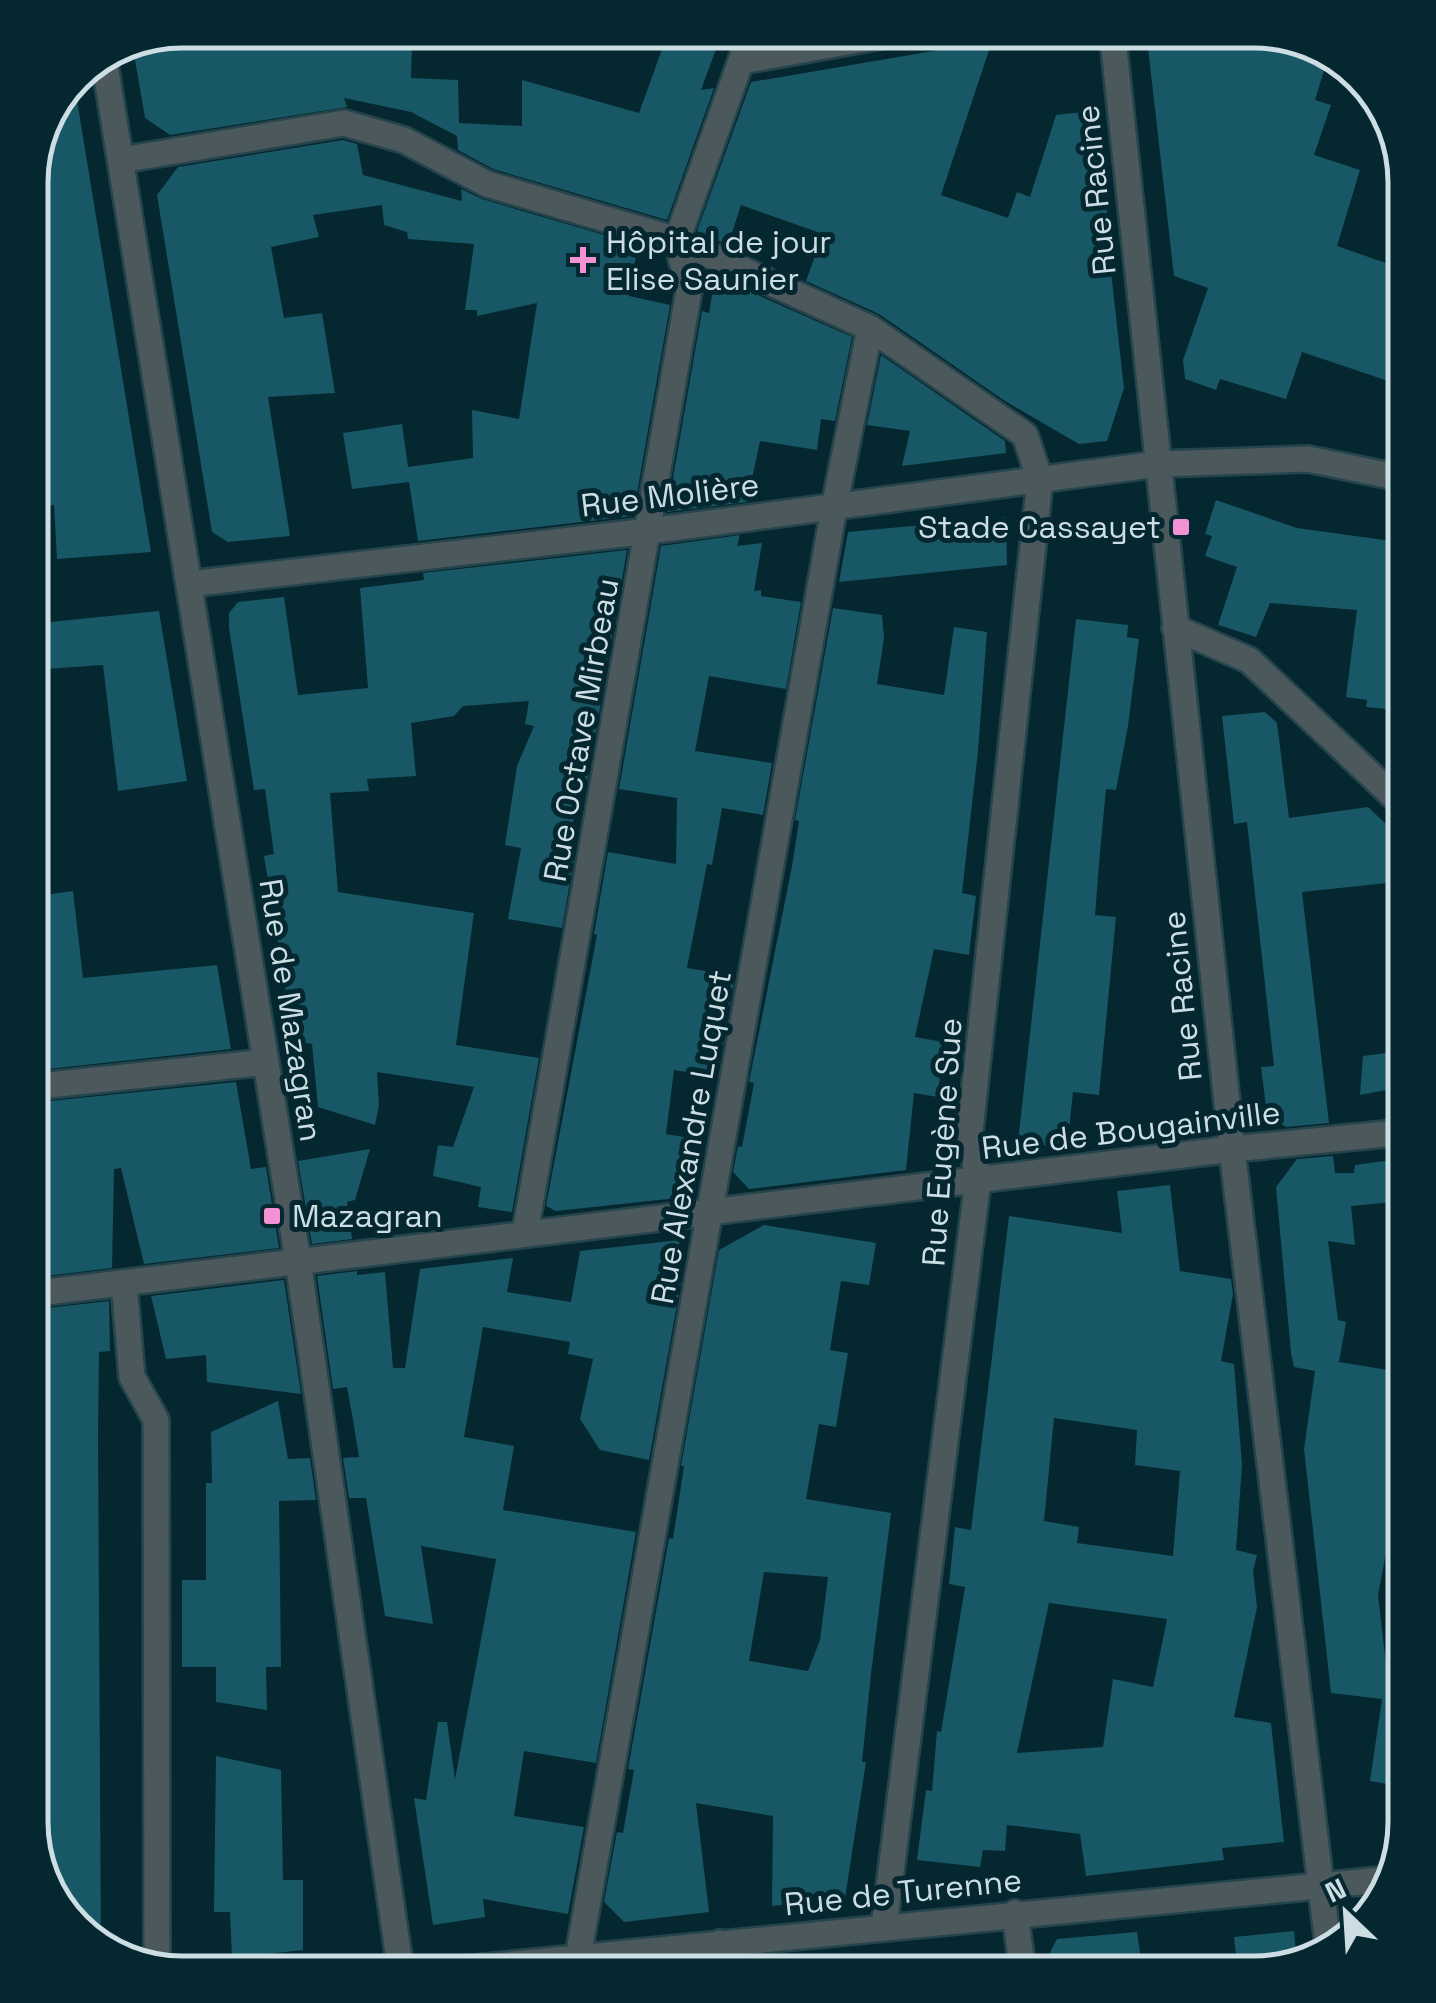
<svg xmlns="http://www.w3.org/2000/svg" width="1436" height="2003" font-family="'Space Grotesk',sans-serif">
<rect width="100%" height="100%" fill="#05272f"/>
<path fill="#185765" fill-rule="evenodd" d="M182,30h162l-1,17 69,-2 -1,33 47,2 1,43 63,3v-46l117,33 30,-83h54l-22,60 13,-2 -47,132 -174,-51 -35,-19 -1,-14 -46,-24 -67,-14 3,9 -177,28 -25,-17 -12,-70z
M1146,30h118l66,21 -15,49 16,5 -17,50 46,15 -23,76 69,24v117l-104,-35 -16,47 -66,-20 -4,11 -31,-11 -2,-19 25,-72 -34,-12z
M992,41l-51,154 67,23 9,-26 13,5 26,-82 37,-4 20,145 -4,-2 15,134 -17,53 -28,3 -74,-43 -126,-87 -73,-33 17,-47 -82,-29 -13,40 -31,-14 54,-149z
M74,82l77,470 -94,7 -3,-54 -24,2v-336z
M343,140l14,4 6,31 99,26 -1,-12 21,10 156,46 -9,51 41,9 -37,211 -215,25 -9,-59 -57,7 -9,-56 59,-9 6,43 65,-9 -1,-48 47,9 18,-116 -60,13v-6h-12l9,-66 -66,-5 -1,-7 -23,-7 -2,-20 -69,10 6,22 -48,10 13,71 38,-5 13,80 -67,4 22,139 -62,6 -16,-10 -55,-337 21,-28z
M715,276l137,61 -17,84 -14,-2 -4,31 -57,-9 -13,61 -80,10 35,-201 7,2z
M881,355l124,86 1,12 -104,13 8,-35 -43,-6z
M1216,500l81,28 109,15v168l-40,-4 1,-7 -21,-3 11,-87 -87,-7 -14,34 -38,-12 19,-58 -32,-11 7,-20 -7,-2z
M1006,517l1,48 -168,17 9,-50z
M740,535l-3,11 25,-3 -8,48 7,-1v6l40,6 -15,87 -77,-13 -14,75 77,12 -9,52 -41,-7 -10,57 -5,-1 -20,104 48,8 -18,101 -43,-7 -8,64 30,5 -9,58 -131,14 -10,-5 51,-271 -3,-1 14,-82 68,12 1,-66 -58,-9 42,-243z
M627,550l-40,233 -7,-1 -11,64 7,1 -14,81 -54,-9 13,-71 -16,-3 12,-79 17,-40 -9,-2 4,-23 -66,5 -9,10 -43,7 5,53 -49,3 2,12 -39,2 8,99 136,21 -18,132 83,13 -27,154 -34,-5 3,-20 -48,-11 5,-31 15,2 21,-60 -97,-15 2,33 -4,20 -57,-18 -6,-63 -18,-3 -30,-185 10,-2 -9,-65 -11,1 -25,-162v-15l9,-11 46,-5 14,98 70,-7 -8,-100 64,-8 -1,-7z
M833,608l49,7 2,23 -7,46 67,11 10,-68 33,5 -9,119 -16,142 14,3 -7,59 -35,-6 -19,88 28,5 -5,55 -24,-4 -8,77 -157,19 -16,-17 5,-26 4,1 12,-64 -5,-1 43,-216 7,-45 -4,-1z
M159,611l28,170 -69,10 -15,-126 -73,5v-46z
M1076,619l52,6 -1,12 12,2 -11,87 -12,64 -10,-1 -6,63 -5,63 21,2 -17,178 -26,-3 -6,56 -49,-6z
M1265,712l12,11 12,95 79,-11 38,36v38l-104,11 27,231 -43,4 -19,-12 -6,-48 13,-1 -27,-244 -13,2 -12,-108z
M73,891l10,87 134,-13 14,84 -201,22v-174z
M1401,1051l1,36 -42,8 3,-39z
M236,1082l15,87 15,-2 13,81 -135,16 -23,-96 -7,1 -2,99 -82,10v-175z
M370,1149l-15,51 -8,2 5,37 -40,5 -14,-83z
M1333,1156l2,17h19l1,-8 51,-7v43l-55,5 4,39 -27,-4 10,79 8,2 -7,40 67,11v112l-7,-1 -21,111 9,78 19,1v113l-36,-6 12,-82 -51,-6 -27,-244 11,-78 -21,-4 -3,-14 -15,-166 21,-28z
M1170,1185l10,86 51,8 2,15 -12,67 13,3 8,101 -6,85 21,5 -4,16 4,36 -23,110 37,6 13,119 -62,6 2,12 -138,16 -6,-42 -73,-9 -2,26 -22,-1 -3,17 -63,-7 9,-70 6,1 5,-60 4,1 24,-145 -16,-3 6,-57 16,3 38,-314 113,17 -5,-42zM1054,1418l83,12 -2,35 45,6 -7,85 -96,-13 2,-16 -35,-6zM1049,1603l118,16 -14,68 -40,-8 -10,68 -86,6z
M764,1225l112,18 -7,42 -28,-4 -11,69 18,3 -12,74 -17,-3 -13,75 85,14 -20,161 -9,88h4l-21,136 -73,8 1,-90 -77,-13 13,109 -85,10 -20,-20 13,-70 6,1 11,-63 -6,-1 41,-231 4,1 11,-73h-3l38,-216zM764,1572l64,5 -8,63 -12,31 -59,-10z
M680,1240l-6,35 9,-4 -34,189 -49,-10 -20,-31 13,-60 -25,-5 2,-12 -87,-15 -19,110 50,9 -11,64 133,22 -40,231 -72,-12 -10,65 70,11 -16,87 -85,-15 2,18 -52,8 -19,-127 12,2 12,-78h9l8,57 41,-220 -75,-13 12,78 -48,-8 -19,-118h-17l-6,-40 16,-1 -6,-37 -6,-33 -14,2 -16,-113 40,-5v4l28,-3 8,96h12l15,-99 93,-11 -6,34 64,10 9,-51z
M284,1280l17,114 -94,-12 -1,-27 -40,4 -15,-63z
M109,1301l1,50 -11,1 -1,83 3,513 -50,-50 -11,-40v-57h-6l-1,-8h-3v-87h10v-103h-10v-293z
M278,1401l10,58 22,-1 6,42 -37,1 2,166h-15l1,43 -51,-8v-35h-34v-87h24v-97h6l-1,-51z
M216,1756l65,14 2,110h20v70l-71,8 -2,-46h-16z
M1294,1931l3,31 -42,11h-17l-4,-36z
M1137,1932l6,41h-104l18,-34z"/>
<g fill="none" stroke-linecap="round" stroke-linejoin="round">
<defs>
<path id="minor" d="M1112,30l120,1119 97,804
M104,59l194,1202 103,712
M742,61l172,-31
M121,160l223,-37 60,17 83,44 190,56 193,88 155,107 15,45 -70,651 8,49 -94,747
M189,584l460,-53 509,-67 150,-5 98,20
M1175,628l74,32 157,148
M30,1087l236,-25
M525,1233l164,-943 -12,-50 75,-210
M124,1284l8,93 24,43 1,548
M30,1294l1202,-145 174,-17
M1015,1913l8,60
M720,1943l3,30
M578,1957l256,-1449 36,-180
M422,1973l969,-94"/>
</defs>
<use href="#minor" stroke="#25444c" stroke-width="30"/>
<use href="#minor" stroke="#4b595d" stroke-width="25"/>
</g>
<g fill="#f391d5" stroke="#05272f" stroke-width="4">
<path d="M578 245h10v10h10v10h-10v10h-10v-10h-10v-10h10z"/>
<rect x="1171" y="517" width="20" height="20" rx="5"/>
<rect x="262" y="1206" width="20" height="20" rx="5"/>
</g>
<g text-anchor="middle" stroke-width="10" stroke-linejoin="round" paint-order="stroke">
<g font-size="32" fill="#ccdee3" stroke="#05272f">
<text transform="translate(1096 190) rotate(-96)" y="11">Rue Racine</text>
<text transform="translate(670 495) rotate(-7)" y="11">Rue Molière</text>
<text transform="translate(581 730) rotate(-80)" y="11">Rue Octave Mirbeau</text>
<text transform="translate(1182 996) rotate(-96)" y="11">Rue Racine</text>
<text transform="translate(291 1010) rotate(81)" y="11">Rue de Mazagran</text>
<text transform="translate(1131 1130) rotate(-7)" y="11">Rue de Bougainville</text>
<text transform="translate(691 1137) rotate(-80)" y="11">Rue Alexandre Luquet</text>
<text transform="translate(942 1142) rotate(-86)" y="11">Rue Eugène Sue</text>
<text transform="translate(903 1892) rotate(-6)" y="11">Rue de Turenne</text>
</g>
<g font-size="32" fill="#ccdee3" stroke="#05272f" text-anchor="start">
<text x="606" y="253">Hôpital de jour<tspan x="606" dy="37">Elise Saunier</tspan></text>
<text x="1161" y="538" text-anchor="end">Stade Cassayet</text>
<text x="292" y="1227">Mazagran</text>
</g>
</g>
<path d="M0 0H1436V2003H0ZM182 48H1254A134 134 0 0 1 1388 182V1822A134 134 0 0 1 1254 1956H182A134 134 0 0 1 48 1822V182A134 134 0 0 1 182 48Z" fill="#05272f" fill-rule="evenodd"/>
<path fill="none" stroke="#ccdee3" stroke-width="5" d="M182 48H1254A134 134 0 0 1 1388 182V1822A134 134 0 0 1 1254 1956H182A134 134 0 0 1 48 1822V182A134 134 0 0 1 182 48Z"/>
<g transform="translate(1346 1913) rotate(335)" stroke="#05272f" stroke-width="8" paint-order="stroke">
<path d="M0-8L18 38L0 25L-18 38Z" fill="#ccdee3"/>
<text y="-15" font-size="28" font-weight="bold" text-anchor="middle" fill="#ccdee3">N</text>
</g>
</svg>
